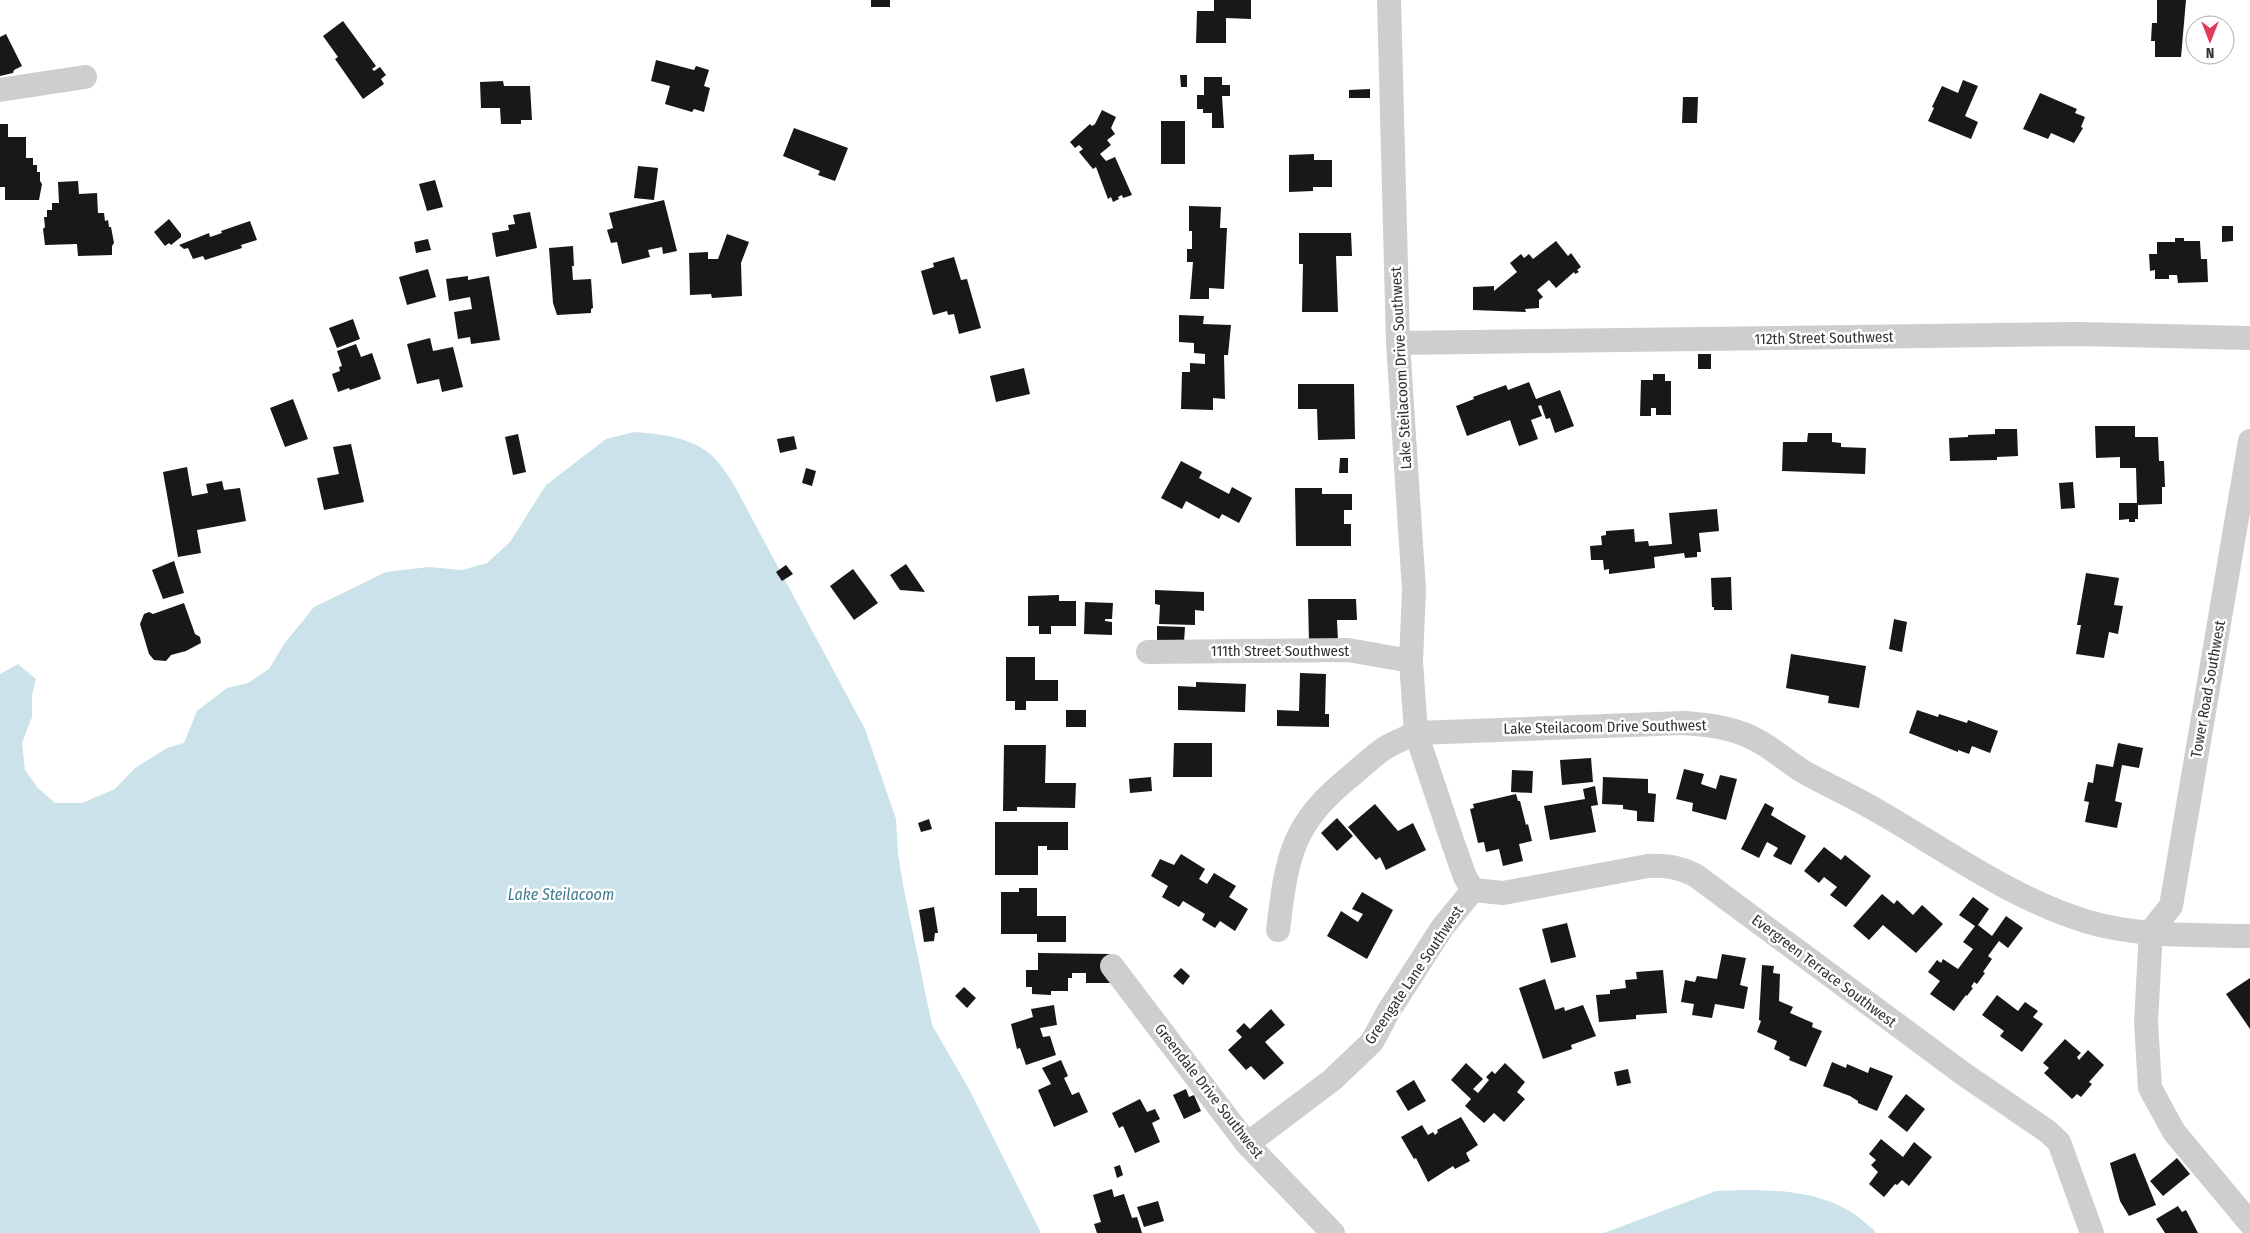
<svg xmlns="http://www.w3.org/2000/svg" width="2250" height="1233" font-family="'Fira Sans Condensed',sans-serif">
<rect width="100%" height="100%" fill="#fff"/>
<path fill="#cbe2ea" d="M634,432c29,2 65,6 84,30 6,7 11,15 16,23l131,244 31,90 2,35 6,36 28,135 37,64 72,144h-1041v-559l18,-10 18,15 -4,16v22l-10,26 3,27 12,17 18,16h27l33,-14 20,-21 32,-20 17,-5 13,-32 30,-23 21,-5 21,-14 15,-25 30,-37 72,-35 43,-5 33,3 25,-7 23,-21 36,-57 60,-46z
M1743,1190c36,0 71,2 103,19 10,5 19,14 28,21l1,3h-271l112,-42z"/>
<path fill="#181818" d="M871,0h19v7h-19z
M1214,0h37v19l-25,-1v25h-30l1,-32h17z
M2157,0h29l-5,57h-26v-16h-4l1,-18h5z
M343,21l33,45 -4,3 2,2 6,-4 6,8 -5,4 3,5 -21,15 -28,-40 3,-2 -15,-21z
M6,34l16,32 -8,4 -1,3 -13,3v-39z
M656,60l38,10 2,-4 13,4 -5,16 6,2 -6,24 -10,-3 -2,3 -27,-8 5,-18 -19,-5z
M1180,75h7v12h-6z
M1204,77h18v8h8v11h-8l2,32h-12v-15h-9v-4h-6v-14h7z
M1963,80l15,6 -13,30 13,6 -7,17 -43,-18 6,-13 -2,-1 10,-21 16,7z
M503,81l1,5h26l2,34h-11v4h-20l-1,-16h-19l-1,-26z
M1370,89v9h-21v-8z
M2040,93l37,16 -2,4 10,4 -4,10 2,1 -9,15 -23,-10 -3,6 -25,-10z
M1683,97h15l-1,26h-15z
M1102,110l14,7 -5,11 4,6 -8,6 4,5 -11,9 6,7 9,-4 17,38 -9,3 -1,-3 -4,2 1,2 -6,3 -2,-5 -3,2 -12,-32 -3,2 -14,-17 4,-3 -4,-4 -4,3 -5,-6 20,-18 2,2 3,-2z
M1161,121h24v43h-24z
M0,124h8v13h18v21h7v7h4v7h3v9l2,3 -3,16h-34v-13h-5z
M794,128l54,20 -13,33 -17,-6 2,-4 -37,-15z
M1314,154v6h18v27h-19v4l-24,1v-37z
M638,166l20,2 -4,32 -20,-2z
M435,180l8,27 -16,4 -8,-27z
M78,181l1,13 18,-1 1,20h6l1,8 3,-1 1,7h2l3,16 -2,3v9l-34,1 -1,-12 -32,1 -2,-16 2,-2 -1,-10h3v-7h5v-7h7l-1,-21z
M664,200l13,51 -14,3 -1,-7 -14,3 2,7 -28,7 -5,-22 -6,1 -4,-13 6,-2 -4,-15z
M1189,206l32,1 -1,21h7l-3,61 -15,-1v11h-19l3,-37h-6v-13h5v-18h-3z
M530,212l7,36 -41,9 -4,-24 17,-3 -1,-5 7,-1 -2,-9z
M169,219l12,15v3l-10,8 -2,-2 -4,3 -11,-14z
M250,221l7,19 -16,5 1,3 -37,12 -2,-4 -10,3 -5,-11 -4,1 -5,-4 30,-12 1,4 12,-4 -1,-2z
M2222,226h11v15l-11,1z
M1299,233h52l1,23h-16l2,56h-36l1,-48h-4z
M727,234l22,8 -8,21 1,33 -30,2 -1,-4 -21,1 -1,-42 19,-1v7h10z
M2175,238h9v3h16l1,18h6l1,23 -30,1 -1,-8h-8v4h-14v-9l-5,1 -1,-17h8v-12h18z
M428,239l3,11 -15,3 -2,-11z
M1556,241l12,15 3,-3 10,14 -4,3 2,2 -4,2 -1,-2 -18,16 -7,-8 -12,10 6,7 -4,3v8l-14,1 1,3 -53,-2v-23l21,-1v5l23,-19 -7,-9 11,-9 3,4 5,-4 4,5z
M573,246l1,20h-2l1,14 18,-1 2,29 -2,1v4l-34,2 -4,-12 -4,-55z
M954,257l7,23 6,-1 14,49 -22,6 -5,-20 -6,1 -1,-4 -14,4 -12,-44 13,-4 -1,-4z
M428,269l8,28 -29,8 -8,-28z
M468,276v4l21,-4 11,64 -29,4 -1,-7 -12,2 -4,-27 18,-3 -2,-12 -21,4 -3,-22z
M1179,315l25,1 -1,8 28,1 -3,30h-4l1,44 -12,-1v12l-32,-1 1,-37h8v-9l15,1v-10l-11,-1v-10l-15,-1z
M353,319l7,20 -23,9 -8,-20z
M430,338l3,13 20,-4 10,40 -21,5 -3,-13 -22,5 -10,-40z
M356,344l5,13 11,-4 9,26 -31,11 -1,-2 -11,4 -6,-18 8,-3 -1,-4 3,-1 -5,-15z
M1698,354h13v15h-13z
M1024,368l6,26 -34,8 -6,-26z
M1653,374h12v7h6v34h-15v-7h-5v8h-11l1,-36h12z
M1529,382l7,17 24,-9 14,36 -19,7 -5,-15 -4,1 -5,-14 -3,1 4,10 -11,4 7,19 -19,7 -9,-26 -43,16 -11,-30 18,-7 -1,-2 33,-12 2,5z
M1298,384h56l1,55 -37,1 -1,-31h-19z
M293,399l15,40 -23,8 -15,-39z
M2095,426h40v11h23l1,24h5l1,26h-3v17l-24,1v14h-3v3h-6v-3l-10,1v-17h18l-1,-35h-16v-11l-24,1z
M1995,429h22l1,27 -21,1v3l-47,1 -1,-23 19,-1v-2l27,-1z
M1808,433h24v9l9,1v4l25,1 -1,26 -83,-3 1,-29h24z
M518,434l8,38 -13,3 -8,-38z
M794,436l3,13 -17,4 -3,-14z
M351,444l13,58 -40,8 -7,-32 22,-4 -6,-27z
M1340,458h8v15h-9z
M1181,461l21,11 -3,6 30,16 3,-7 20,11 -13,25 -17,-9 -3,5 -33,-18 -4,8 -21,-11z
M187,467l5,29 16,-3 -2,-9 16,-3 2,9 16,-2 6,33 -49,9 4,23 -23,4 -15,-85z
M806,468l10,3 -4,15 -10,-3z
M2073,482l2,26 -14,1 -2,-26z
M1295,488h27v6h30v16h-8v14h7v22h-55z
M1717,509l2,22 -20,2 2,19h-4v5l-12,1 -1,-5 -30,4 1,11 -46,6v-5l-5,1 -1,-10h-12l-1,-14 12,-1 -1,-9 5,-1v-4l28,-2 1,13 13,-1 1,5 23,-2 -3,-31z
M174,561l10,32 -21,6 -11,-29z
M906,564l19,28 -25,-2 -10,-15z
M786,565l7,9 -11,7 -6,-9z
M853,569l25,34 -24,17 -24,-34z
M2086,573l33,5 -5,27 9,1 -5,28 -9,-2 -5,26 -28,-4 5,-29h-4z
M1731,577l1,33h-18v-3h-2l-1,-29z
M1155,590l49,2v19l-9,-1v15l-36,-1 1,-19 -5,-1z
M1059,595v6h17v25h-25v8h-12v-8h-11v-30z
M1308,599h48l1,21h-20l1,21h-29z
M1085,602l28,1 -1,16h-7v2l7,1v13l-28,-1z
M184,603l11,31 5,3 1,6 -15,8 -15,4 -5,6 -12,-1 -5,-6 -9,-30 4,-10 5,-2 4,2z
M1894,619l13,3 -5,30 -13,-3z
M1157,626l28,1 -1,15h-27z
M1791,654l75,12 -7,42 -31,-5 1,-7 -43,-8z
M1006,657h29v23h23v21h-32v9h-11v-9h-9z
M1300,673l26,1 -1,40h4v13l-52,-1v-16l22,1z
M1196,682l50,2 -1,28 -67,-2v-24l18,1z
M1066,710h20v17h-20z
M1917,710l21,7 1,-3 28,9 1,-3 30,11 -8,22 -18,-7 -3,8 -11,-4v2l-49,-19z
M1174,743h38v34h-39z
M2118,743l25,5 -4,20 -17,-3 -7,36 7,2 -5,25 -32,-6 4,-20 -5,-1 4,-19 5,1 3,-19 17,3z
M1004,745h42l-1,38h31l-1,25 -58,-1v4h-14z
M1591,758l2,24 -31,3 -2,-25z
M1684,769l20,5 -3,10 15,5 4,-14 17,4 -11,41 -34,-9 1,-8 -17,-4z
M1512,770l21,1 -1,22 -21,-1z
M1151,777l1,14 -22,2 -1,-14z
M1603,777l45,2v14l8,1 -2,28 -17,-1v-10l-14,-2v-4l-21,-1z
M1595,786l3,19 -7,1 5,26 -46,8 -6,-34 41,-7 -2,-10z
M1516,794l2,7h2l6,24 2,-1 4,17 -13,3 4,17 -20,5 -4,-17 -13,3 -2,-10 -6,1 -8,-34 4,-1 -1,-4z
M1765,803l9,5 -3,7 35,21 -15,29 -18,-9 5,-8 -11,-6 -8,16 -18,-9z
M1375,804l23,27 15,-8 13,27 -40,20 -6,-13 -4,3 -28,-33z
M1337,818l16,18 -16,15 -16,-18z
M929,819l3,10 -11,3 -3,-9z
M995,822h73v28h-21v-4h-9v29h-43z
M1824,847l17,13 4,-5 26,21 -25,31 -16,-12 7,-8 -13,-10 -5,6 -15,-12z
M1181,854l24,15 -6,10 8,5 7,-11 22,13 -7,11 19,12 -13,22 -15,-10 -5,7 -13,-8 3,-6 -22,-13 -4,6 -17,-10 6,-11 -17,-10 9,-17 14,6z
M1019,888h18v28h29v26h-29v-8h-36v-42h18z
M1362,892l31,18 -26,49 -40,-23 14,-25 17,11 5,-8 -11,-5z
M1882,894l12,10 3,-4 16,15 9,-10 21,19 -27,29 -33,-28 -14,15 -16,-14z
M1973,897l16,12 -11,16 14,11 14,-20 17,12 -15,20 -9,-7 -11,15 4,3 -9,13 2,1 -8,11 -3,-2 -3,5 2,1 -6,8 -1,-1 -12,16 -24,-17 10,-13 -12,-9 9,-12 4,3 2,-4 15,10 15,-20 -10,-7 12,-16 -16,-11z
M934,907l4,26h-3l-1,8 -10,1 -5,-32z
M1567,923l9,34 -25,6 -9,-34z
M1038,953l72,1v29h-24v-10h-14v5h-4v13h-17v4l-19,-1v-7h-6v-17h12z
M1722,954l24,4 -6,27 8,2 -4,22 -29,-5 -3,14 -20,-3 2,-11 -13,-2 4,-22 10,2 2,-6 20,3z
M1762,965l12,1 -1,7 7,1 -1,27 14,6 -3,6 23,10 -1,4 10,4 -16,36 -17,-7 1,-3 -16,-8 3,-8 -20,-9 4,-11 -2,-1z
M1181,968l9,8 -7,9 -10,-9z
M1663,970l4,43 -31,2v4l-37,3 -3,-27 14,-1v-4l16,-2 -1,-8 12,-1 -1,-7z
M2250,978v51l-24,-35z
M1545,979l10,31 9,-3 1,4 18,-6 13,31 -25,9 1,4 -29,10 -24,-71z
M964,987l12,11 -9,10 -12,-12z
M1997,995l21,16 7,-9 13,9 -5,6 10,7 -21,28 -22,-16 4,-5 -22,-16z
M1054,1005l3,20 -17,3 3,9 7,-1 6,19 -30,10 -6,-17 -3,1 -6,-25 22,-7 -2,-8z
M1271,1009l14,16 -20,17 19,21 -20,17 -13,-14 -5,4 -18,-20 14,-13 -6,-6 8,-8 6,6z
M2065,1039l16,14 -4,4 2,3 9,-10 16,15 -15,17 3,2 -11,13 -4,-3 -5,5 -28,-26 5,-5 -6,-5z
M1061,1060l7,16 -4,2 8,17 7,-3 9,20 -34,15 -16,-37 13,-6 -9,-16z
M1832,1062l14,6 1,-4 21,9 2,-6 23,9 -16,35 -19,-8v-2l-8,-5 -27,-10z
M1466,1063l17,16 -10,10 5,4 11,-13 -3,-3 6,-6 3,3 10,-11 20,19 -8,10 8,7 -21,23 -10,-9 -10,10 -19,-17 6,-7 -20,-19z
M1628,1069l3,14 -14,3 -3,-14z
M1414,1080l12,21 -18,10 -12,-20z
M1186,1089l3,8 5,-2 7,16 -17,8 -11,-24z
M1906,1094l19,15 -18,23 -19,-15z
M1140,1099l7,13 8,-3 5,10 -8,4 8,19 -25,11 -12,-27 -4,2 -7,-15z
M1461,1117l17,28 -12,8 4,8 -15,8 -2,-3 -25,16 -12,-24 -2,1 -13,-22 21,-12 6,10 5,-3 2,3 3,-3 -1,-2z
M1881,1139l22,18 11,-15 18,15 -23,29 -7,-6 -5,5 -2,-1 -11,13 -15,-13 9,-12 -7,-7 5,-5 -7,-6z
M2135,1153l21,52 -27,11 -9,-15 -10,-38z
M2177,1158l13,16 -27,22 -13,-15z
M1120,1165l3,10 -6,3 -3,-11z
M1112,1189l2,8 10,-3 8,24 5,-1 5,16h-45l-3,-9 7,-2 -8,-27z
M1158,1201l6,20 -20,6 -7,-20z
M2178,1206l4,6 4,-2 12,23h-33l-9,-14z"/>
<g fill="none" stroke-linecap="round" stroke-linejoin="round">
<path stroke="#cecece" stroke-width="24" d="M1389,0l9,343 16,247 -3,71 5,72 37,110 12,34 8,13
M0,90l85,-13
M1398,343l680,-9 172,4
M1148,652l200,-2 63,11
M1473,890l30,3 145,-27c18,-1 30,1 47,9l270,200 82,56 12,11 33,91
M1278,930c9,-74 13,-106 74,-155 11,-9 21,-19 33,-27 9,-6 21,-10 31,-15l268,-10c27,2 53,5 76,19 16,9 29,21 44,30 25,14 52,26 77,41 66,38 130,85 204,108 52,16 111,14 165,15
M2151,931l20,-25 79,-465
M2151,931l-5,91 4,66 24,44 76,91
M1112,966l135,178 86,89
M1247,1144l85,-64 40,-38 16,-30 54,-84 31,-38"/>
</g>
<g text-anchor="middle" stroke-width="5" stroke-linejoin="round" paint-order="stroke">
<g font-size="15" fill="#313131" stroke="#fff">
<text transform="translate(1824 338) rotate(-1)" y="5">112th Street Southwest</text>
<text transform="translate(1401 368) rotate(-93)" y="5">Lake Steilacoom Drive Southwest</text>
<text x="1280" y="656">111th Street Southwest</text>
<text transform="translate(2208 689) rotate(-80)" y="5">Tower Road Southwest</text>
<text transform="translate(1605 727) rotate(-1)" y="5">Lake Steilacoom Drive Southwest</text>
<text transform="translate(1824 971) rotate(37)" y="5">Evergreen Terrace Southwest</text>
<text transform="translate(1414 975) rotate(-56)" y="5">Greengate Lane Southwest</text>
<text transform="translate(1209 1091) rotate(52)" y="5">Greendale Drive Southwest</text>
</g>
<g font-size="16" font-style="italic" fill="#427c91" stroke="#fff">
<text x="561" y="900">Lake Steilacoom</text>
</g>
</g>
<g transform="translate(2210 40) rotate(180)"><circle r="24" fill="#ffffff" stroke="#adadad"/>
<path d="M0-4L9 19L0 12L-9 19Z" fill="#df3d5d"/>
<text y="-8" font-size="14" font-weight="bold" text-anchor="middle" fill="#313131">N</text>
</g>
</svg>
